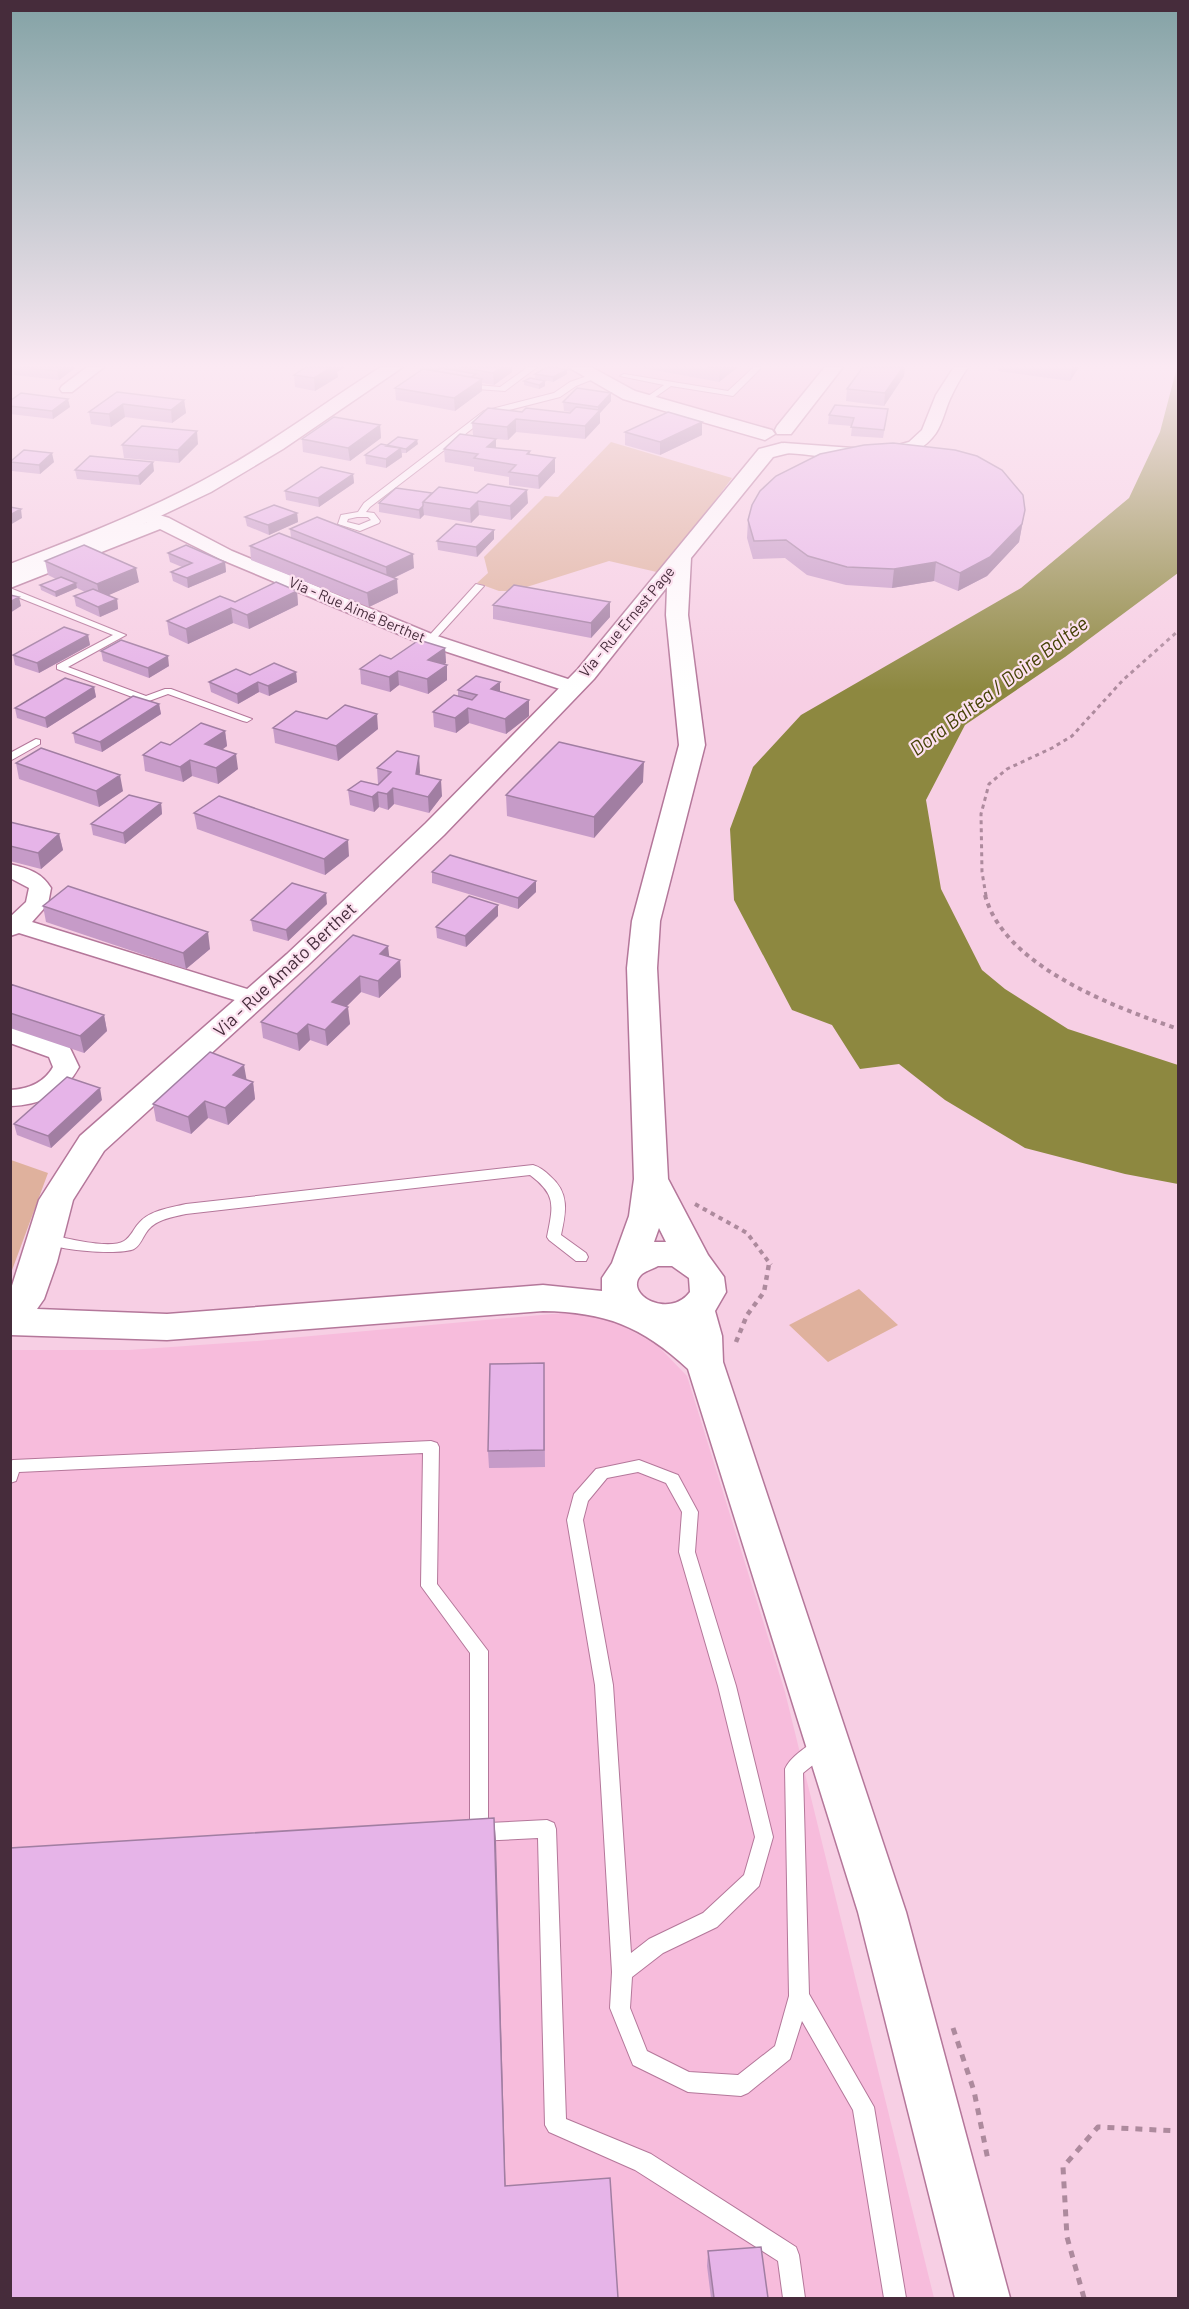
<svg xmlns="http://www.w3.org/2000/svg" width="1189" height="2309" font-family="Barlow,sans-serif">
<rect width="100%" height="100%" fill="#f7cfe4"/>
<path fill="#f7bcdc" d="M586,367h240l-53,65 -139,-39z
M574,1312l40,9 43,24 30,31 98,316 149,606h-923v-948h118l128,-9z"/>
<path fill="#dfb19d" d="M611,442l121,36 -71,95 -52,-12 -95,30h-15l-22,-8 11,-10 -4,-16 61,-61 13,1z
M11,1160l37,13 -37,100z
M859,1289l39,36 -70,37 -39,-37z"/>
<path fill="#8d8840" d="M1177,367l1,206 -113,84 -100,68 -39,75 15,89 41,81 23,19 63,40 110,36v119l-53,-10 -100,-26 -80,-48 -46,-36 -39,5 -28,-44 -40,-15 -58,-110 -4,-71 23,-62 48,-52 220,-127 108,-90 31,-66z"/>
<g fill="none" stroke-linecap="round" stroke-linejoin="round">
<defs>
<path id="service" d="M528,367h9l-32,24 -28,-2 -4,-2 4,-2 23,2z
M754,367h8l-29,29 -62,-10 -24,17h-3v-4l20,-14 -44,-9 4,-2 104,17z
M593,374h3v4l-20,8 -16,11 -70,18 -120,92 -4,5 8,1 6,8 -1,2 -19,8 -22,-7 3,-9 17,-3 6,-9 120,-92 70,-18 16,-11zM357,517h11l3,3 -12,5 -12,-3 1,-3z
M476,584l8,2 -51,56h-6v-4z
M10,588l116,47 -58,32 78,29 19,-7h6l81,30 -5,3 -4,-1 -75,-27 -19,7h-6l-86,-32v-4l56,-30 -103,-41z
M36,739l4,1v4l-30,17v-8z
M533,1165c7,2 12,6 17,11 20,17 16,36 11,59l25,18 2,4 -2,4h-10l-27,-21 -2,-3c6,-31 10,-42 -17,-62l-344,39c-13,3 -29,5 -38,16 -5,6 -7,15 -14,19 -15,7 -87,1 -95,-10l7,-5c17,3 63,16 78,7 7,-4 10,-13 15,-18 11,-13 31,-15 47,-19z
M431,1441l6,2 2,4 -2,137 51,67v172l59,-3 7,3 2,6 10,290 85,35 145,93 3,8 6,43h-22l-5,-37 -143,-91 -86,-38 -4,-7 -7,-287 -61,3 -7,-3 -2,-6 2,-4v-175l-49,-67 2,-133 -404,19 -3,9 -6,2v-22l3,-1z
M639,1460l39,15 20,37 -3,40 41,134 37,151 -14,49 -42,41 -54,26 -31,24 -2,31 17,43 42,21 49,3 37,-29 14,-50 -4,-227c5,-12 25,-26 38,-31l6,2 3,6 -3,6 -26,21 6,221 65,113 32,191h-22l-31,-188 -51,-89 -12,38 -42,34 -7,3 -53,-4 -55,-27 -23,-57 2,-36 -17,-287 -28,-165 7,-26 22,-25zM638,1472l28,11 16,29 -3,40 39,134 37,151 -11,38 -41,38 -54,26 -18,14 -18,-268 -30,-165 5,-19 19,-23z"/>
<path id="minor" d="M87,367h17l-32,25h-10l-2,-3 2,-3z
M954,367h14c-7,10 -13,21 -18,32 -5,11 -7,23 -14,34 -30,44 -108,21 -152,20l-8,-5 8,-5 96,7 29,-8 13,-12 14,-35z
M147,511l22,7 63,33 202,84 146,48 3,4 -10,6 -7,-2 -146,-48 -200,-84 -60,-30 -150,59v-12l137,-54 -8,-6z
M10,864c19,5 31,8 41,24l-3,16 -16,18 231,72 3,5 -3,5 -9,2 -235,-73 -9,3v-19l16,-15 3,-14 -19,-10z
M10,1026l59,20 10,21c-15,27 -38,38 -69,39v-16c18,-1 34,-7 43,-23l-4,-10 -39,-14z"/>
<path id="tertiary" d="M568,367h23l44,24 137,39 3,4 -10,6 -142,-41z
M825,367h18l-52,67h-14l-2,-4 2,-4z
M782,443l7,2 3,4 -3,4 -16,4 -82,101 -3,57 17,130 -45,176 -3,47 11,211 40,76 16,22 2,15 -11,19 7,25 1,26 183,550 104,386h-55l-97,-386 -170,-543c-46,-43 -83,-57 -145,-58l-376,29 -157,-5v-43l29,-92 41,-64 207,-182 139,-131 152,-154 181,-220zM667,587l-1,28 13,130 -47,176 -5,47 7,211 -5,37 -17,47 -10,15v13l-59,-6 -376,29 -130,-5 7,-10 13,-37 16,-62 31,-49 203,-185 137,-131 150,-156zM659,1228l7,14h-12zM658,1266h14l17,12 1,14c-21,28 -67,2 -49,-17 4,-4 12,-6 17,-9z"/>
<path id="primary" d="M381,367h22l-120,82 -72,43 -95,45 -106,41v-14c72,-28 143,-55 210,-93 56,-31 107,-70 161,-104z"/>
</defs>
<use href="#service" stroke="#b4779a" stroke-width="2"/>
<use href="#minor" stroke="#b4779a" stroke-width="3"/>
<use href="#tertiary" stroke="#b4779a" stroke-width="3"/>
<use href="#primary" stroke="#b4779a" stroke-width="3"/>
<path stroke="#ad8a9d" stroke-width="3" stroke-dasharray="4 4" stroke-linecap="butt" d="M986,896l-4,-24 -1,-58 8,-30 18,-15 45,-21 20,-12 51,-56 55,-49"/>
<path stroke="#ad8a9d" stroke-width="4" stroke-dasharray="4.5 4.5" stroke-linecap="butt" d="M985,895c19,72 130,112 193,134
M695,1204l52,29 24,32"/>
<path stroke="#ad8a9d" stroke-width="4.5" stroke-dasharray="5 5" stroke-linecap="butt" d="M736,1342l11,-27 17,-23 5,-28"/>
<path stroke="#ad8a9d" stroke-width="5" stroke-dasharray="7 7" stroke-linecap="butt" d="M953,2028l21,63 14,69
M1084,2298l-17,-61 -4,-70 35,-40 80,4"/>
<use href="#service" fill="#fff" fill-rule="evenodd"/>
<use href="#minor" fill="#fff" fill-rule="evenodd"/>
<use href="#tertiary" fill="#fff" fill-rule="evenodd"/>
<use href="#primary" fill="#fff" fill-rule="evenodd"/>
</g>
<path fill="#c69bc8" d="M13,367h62v1l-16,12 -45,-5z
M420,367h92v5l-18,13 -12,-2v8l-27,20 -59,-11 -1,-12 25,-17z
M643,367h95l-19,15 -76,-14z
M999,367h80l-9,14 -72,-10z
M337,372l1,5 -23,14 -20,-4 -1,-12z
M535,374h32l-14,8 -18,-4z
M904,376l-20,30 -38,-5 1,-12z
M524,381h21v5l-6,3 -15,-4z
M117,392l67,8 2,13 -14,10 -47,-6 -14,10 -20,-3 -2,-12z
M10,401l60,6 -17,12 -43,-5z
M611,401l-11,12v10l-15,16 -69,-7 -8,8 -12,-1v9l34,3v4l25,17 -16,17 -30,-4v-8l-35,-6v-4l-29,-5 -1,-13 29,-14 -1,-12 50,-11 48,1 1,-1 -7,-1 -1,-9z
M888,409l-5,29 -32,-2 1,-10 -24,-2 1,-9z
M380,425l1,13 -31,23 -47,-9 -1,-13z
M625,432l77,3 -42,20 -35,-10z
M198,444l-19,19 -55,-5 -2,-13z
M418,444l-12,9h-4v4l-16,11 -20,-4 -1,-9 22,-10z
M10,461l44,1 -14,12 -28,-3z
M75,470l79,1 -14,14 -63,-6z
M353,474l1,9 -35,24 -33,-7 -1,-9z
M432,493l96,10 -17,17 -32,-5 -8,8 -47,-8 -4,4 -41,-7v-9z
M1025,510l-6,32 -32,34 -29,15 -24,-10 -42,7 -46,-3 -39,-10 -22,-17 -32,1 -6,-21 1,-18z
M297,513l1,9 -29,13 -22,-9 -2,-9z
M290,529l124,39 -20,10 4,15 -29,14 -118,-47 -1,-14 41,-9z
M494,530v9l-17,18 -39,-7 -1,-9z
M168,553l57,9 1,10 -38,16 -15,-7 -2,-9 11,-5 -12,-5z
M45,561l94,21 -31,13 9,4 1,10 -18,8 -24,-11 -2,-10 11,-4 -8,-4 -21,9 -15,-7 -1,-5 16,-6 -8,-4z
M297,591l1,14 -49,24 -16,-6 -45,21 -19,-9 -2,-14 68,-19z
M610,602v15l-19,21 -98,-19v-14z
M88,635l2,10 -51,28 -24,-8 -2,-10z
M445,648l1,15 -3,1 4,1v15l-19,14 -29,-9 -9,7 -29,-8 -1,-15 31,-10z
M101,651l68,15 -20,12 -46,-17z
M296,672l1,10 -28,14 -10,-4 -21,12 -27,-12 -2,-10 41,-7z
M500,682v10l29,8v16l-23,18 -37,-11 -13,10 -22,-6 -1,-15 25,-16v-6z
M94,687l2,10 -49,31 -30,-10 -2,-10z
M159,704l2,10 -59,38 -27,-9 -2,-10z
M327,719l51,10 -40,32 -63,-18 -2,-15z
M225,731l2,15 -5,4 16,19 -20,15 -26,-8 -9,6 -38,-11 -2,-16 27,-10z
M419,756v18l23,22 -13,17 -35,-9 -6,6 -9,-3 -5,5 -24,-7 -2,-15 30,-5 1,-1h-1l-1,-16z
M16,763l107,28 -24,16 -80,-28z
M643,782l-49,56 -87,-22 -1,-21z
M161,803l1,11 -37,30 -32,-9 -2,-11z
M194,813l155,43 -24,19 -128,-46z
M10,822l49,12 4,16 -22,19 -31,-8z
M432,872l104,20 -18,17 -86,-26z
M327,904l-39,37 -35,-10 -2,-11z
M43,906l167,43 -24,20 -140,-47z
M498,916l-32,31 -29,-9 -1,-11z
M389,957l11,3 1,17 -22,21 -18,-6 -15,15 4,17 -23,22 -17,-6 -11,11 -36,-13 -2,-16z
M10,984l94,31 3,16 -23,22 -74,-25z
M247,1080l6,2 2,17 -27,26 -20,-7 -17,16 -35,-13 -3,-17z
M102,1100l-51,48 -34,-13 -3,-11z
M544,1363l1,104 -56,1 -1,-17z
M708,2251l60,47h-57l-4,-32z"/>
<path fill="#a17ea2" d="M63,367h12v1l-16,12 -2,-9z
M330,367h15l-8,5 1,5 -23,14 -1,-13z
M501,367h11v5l-18,13 -1,-12z
M723,367h15l-19,15 1,-13z
M903,367h2l-1,9 -20,30 1,-13z
M1073,367h6l-9,14 2,-13z
M567,370v4l-14,8v-5z
M482,379v12l-27,20 -1,-13z
M545,381v5l-6,3v-4z
M611,393v8l-11,12v10l-15,16v-13l13,-13v-6z
M68,399l2,8 -17,12 -1,-8z
M184,400l2,13 -14,10 -1,-13z
M123,404l2,13 -14,10 -2,-13z
M516,419v13l-8,8 -1,-13z
M702,422v13l-42,20v-13z
M380,425l1,13 -31,23 -2,-13z
M197,431l1,13 -19,19 -1,-13z
M496,439v13l-9,-5z
M417,440l1,4 -12,9v-4z
M401,448l1,9 -16,11v-9z
M52,453l2,9 -14,12 -1,-9z
M555,458v14l-16,17 -1,-13z
M153,462l1,9 -14,14 -2,-9z
M353,474l1,9 -35,24 -1,-9z
M527,490l1,13 -17,17 -1,-14z
M478,501l1,14 -8,8 -1,-14z
M423,506l1,9 -4,4 -1,-9z
M21,509l1,9 -12,7v-10z
M1025,510l-6,32 -32,34 -29,15 2,-18z
M297,513l1,9 -29,13 -1,-10z
M494,530v9l-17,18 -1,-10z
M413,554l1,14 -27,13 -1,-14z
M225,562l1,10 -38,16 -1,-10z
M936,562l-2,19 -42,7 2,-19z
M136,568l3,14 -39,17 -3,-15z
M397,579l1,14 -29,14 -2,-14z
M76,583l1,5 -21,9 -1,-5z
M297,591l1,14 -49,24 -2,-14z
M19,597l2,9 -11,7v-11z
M117,599l1,10 -18,8 -2,-10z
M610,602v15l-19,21v-15z
M231,608l2,15 -45,21 -2,-15z
M88,635l2,10 -51,28 -2,-10z
M445,648l1,15 -17,12 -1,-15z
M168,656l1,10 -20,12 -1,-10z
M447,665v15l-19,14 -1,-15z
M398,671l1,14 -9,7 -1,-15z
M296,672l1,10 -28,14 -1,-10z
M258,682l1,10 -21,12 -1,-10z
M500,682v15l-9,-8z
M94,687l2,10 -49,31 -2,-10z
M529,700v16l-23,18 -1,-15z
M159,704l2,10 -59,38 -2,-10z
M468,708l1,15 -13,10 -1,-15z
M377,714l1,15 -40,32 -2,-15z
M225,731l2,15 -20,14 -2,-16z
M236,754l2,15 -20,15 -2,-16z
M419,756l1,16 -3,17 -1,-15z
M190,760l2,16 -9,6 -3,-15z
M644,762l-1,20 -49,56v-21z
M120,775l3,16 -24,16 -3,-16z
M441,780l1,16 -13,17 -1,-16z
M393,788l1,16 -6,6 -1,-16z
M378,792l1,15 -5,5 -2,-15z
M161,803l1,11 -37,30 -2,-11z
M59,834l4,16 -22,19 -3,-16z
M348,840l1,16 -24,19 -1,-16z
M536,881v11l-18,17v-11z
M326,893l1,11 -39,37 -2,-11z
M498,905v11l-32,31 -1,-11z
M208,932l2,17 -24,20 -3,-16z
M388,946l2,17 -10,-9z
M400,960l1,17 -22,21 -1,-17z
M360,976l1,16 -27,27 -2,-17z
M348,1007l2,17 -23,22 -2,-16z
M104,1015l3,16 -23,22 -4,-17z
M308,1024l2,16 -11,11 -2,-17z
M244,1065l3,17 -14,-7z
M253,1082l2,17 -27,26 -3,-17z
M100,1088l2,12 -51,48 -3,-12z
M205,1101l3,17 -17,16 -3,-17z
M494,1818l2,22 10,365 -1,-19z"/>
<path fill="#e6b4e8" stroke="#a17ea2" stroke-width="1.5" d="M20,367h43l-6,4z
M306,367h26l-18,11 -20,-3z
M459,367h42l-8,6z
M547,367h8l12,3 -14,7 -18,-3z
M707,367h16l-3,2z
M863,367h40l-18,26 -38,-4z
M441,368l35,6 -5,3 -35,-6z
M423,369l59,10 -28,19 -59,-10z
M530,378l15,3 -6,4 -15,-4z
M577,388l34,5 -13,14 -35,-5z
M117,392l67,8 -13,10 -48,-6 -14,10 -20,-2z
M21,393l47,6 -16,12 -42,-5v-5z
M835,405l53,4 -4,21 -33,-3 3,-9 -25,-3z
M576,407l24,3 -15,16 -69,-7 -9,8 -35,-4 16,-15 34,4 4,-4 44,5z
M668,412l34,10 -42,20 -35,-10z
M334,417l46,8 -32,23 -46,-9z
M142,426l55,5 -19,19 -56,-5z
M460,434l36,5 -9,8 43,4 -3,3 28,4 -17,18 -29,-4 7,-7 -42,-7 4,-4 -34,-5z
M398,437l19,3 -11,9 -20,-3z
M893,443l62,7 22,6 25,14 21,25 2,15 -3,14 -32,33 -30,16 -24,-11 -42,7 -47,-2 -39,-11 -22,-16 -32,1 -6,-21 4,-15 8,-14 16,-15 44,-22 44,-9z
M381,444l20,4 -15,11 -21,-4z
M24,450l28,3 -13,12 -29,-3z
M90,456l63,6 -15,14 -63,-6z
M321,467l32,7 -35,24 -33,-7z
M488,484l39,6 -17,16 -32,-5 -8,8 -47,-7 16,-15 38,6z
M396,488l36,5 -9,9v4l-4,4 -40,-7z
M274,505l23,8 -29,12 -23,-8z
M10,507l11,2 -11,6z
M317,517l96,37 -27,13 -96,-38z
M456,524l38,6 -18,17 -39,-6z
M279,533l118,46 -30,14 -117,-47z
M84,545l52,23 -39,16 -52,-23z
M186,545l39,17 -38,16 -16,-6 21,-9 -24,-10z
M61,577l15,6 -21,9 -15,-7z
M276,582l21,9 -50,24 -16,-7 -45,21 -19,-8 53,-25 15,6z
M514,585l96,17 -19,21 -98,-18z
M93,589l24,10 -19,8 -24,-11z
M10,595l9,2 -9,5z
M64,627l24,8 -51,28 -24,-8z
M121,640l47,16 -20,12 -47,-17z
M419,640l26,8 -17,12 19,5 -20,14 -29,-8 -9,6 -29,-8 20,-14 11,4z
M274,663l22,9 -28,14 -10,-4 -21,12 -28,-12 27,-13 14,6z
M476,676l24,6 -9,7 38,11 -24,19 -37,-11 -13,10 -22,-6 21,-17 18,5 5,-5 -19,-5z
M65,678l29,9 -49,31 -30,-10z
M133,696l26,8 -59,38 -27,-9z
M345,705l32,9 -41,32 -63,-18 23,-17 31,8z
M201,723l24,8 -20,13 31,10 -20,14 -26,-8 -10,7 -37,-12 18,-13 9,3z
M559,742l85,20 -50,55 -88,-22z
M41,748l79,27 -24,16 -80,-28z
M397,751l22,5 -3,18 25,6 -13,17 -35,-9 -6,6 -9,-2 -6,5 -24,-7 13,-9 17,4 13,-13 -14,-4z
M129,795l32,8 -38,30 -32,-9z
M219,796l129,44 -24,19 -130,-46z
M10,822l49,12 -21,19 -28,-7z
M450,855l86,26 -18,17 -86,-26z
M292,883l34,10 -40,37 -35,-10z
M68,886l140,46 -25,21 -140,-47z
M469,896l29,9 -33,31 -29,-9z
M353,935l35,11 -8,8 20,6 -22,21 -18,-5 -28,26 16,5 -23,23 -17,-6 -11,10 -36,-12z
M10,984l94,31 -24,21 -70,-23z
M210,1052l34,13 -11,10 20,7 -28,26 -20,-7 -17,16 -35,-13z
M67,1077l33,11 -52,48 -34,-12z
M544,1363v87l-56,1 2,-87z
M494,1818l11,368 105,-8 8,120h-608v-450z
M761,2247l7,51h-54l-6,-47z"/>
<linearGradient id="sky" x2="0" y2="1"><stop stop-color="#83a2a5"/><stop offset="0.53" stop-color="#fbe9f3"/><stop offset="1" stop-color="#fbe9f3" stop-opacity="0"/></linearGradient>
<rect width="1189" height="690" fill="url(#sky)"/>
<g text-anchor="middle" stroke-width="4.5" stroke-linejoin="round" paint-order="stroke">
<g font-size="15" fill="#462c3b" stroke="#fce0ef">
<text transform="translate(357 610) rotate(23)" y="5">Via - Rue Aimé Berthet</text>
<text transform="translate(627 622) rotate(-50)" y="5">Via - Rue Ernest Page</text>
</g>
<g font-size="18" fill="#462c3b" stroke="#fce0ef">
<text transform="translate(285 970) rotate(-43)" y="6">Via - Rue Amato Berthet</text>
</g>
<g font-size="20" font-style="italic" fill="#464206" stroke="#fce0ef">
<text transform="translate(999 686) rotate(-37)" y="7">Dora Baltea / Doire Baltée</text>
</g>
</g>
<rect width="1189" height="2309" fill="none" stroke="#462c3b" stroke-width="24"/>
</svg>
